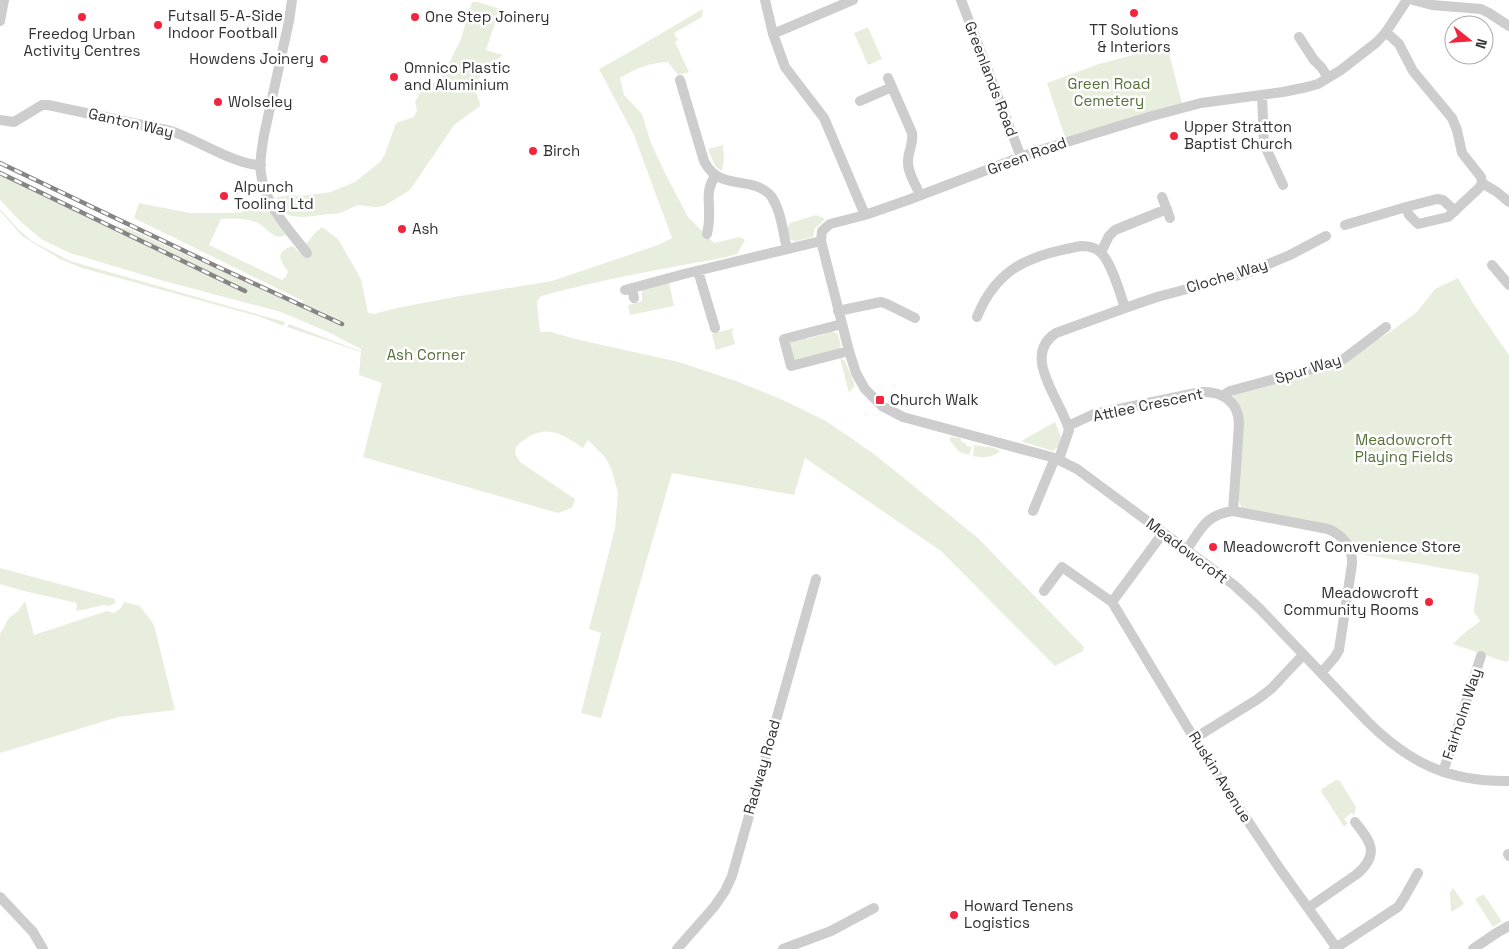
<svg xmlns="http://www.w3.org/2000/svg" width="1509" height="949" font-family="'Space Grotesk',sans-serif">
<rect width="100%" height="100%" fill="#fff"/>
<path fill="#e7eedd" d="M472,2h5l27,8 -3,11 -5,-1 -10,30 17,5c-11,8 -28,20 -27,35 0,6 4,10 4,16l-26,19 -44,65 -26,16 -10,1 -16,-2 -18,8 -36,4 -12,-1 -10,-4 -4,-8 -1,-7 14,-2 10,1 30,-4 24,-10 25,-20 5,-8 11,-31 18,-6 3,-7 -2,-8 9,-16 16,-5 21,-42z
M703,9l-1,8 -28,16 4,7 -3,2 14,30 -11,3 -10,-13c-19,1 -32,6 -48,16l4,17 18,19 9,29 14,30 23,44 26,26 26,-6 5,3 -8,14c-16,5 -32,7 -49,10 -49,9 -99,19 -147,32l-4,5 3,31h11l24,7 104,23 57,19 47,19 43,21 48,33 104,84 106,109 -1,4 -28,15 -114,-115 -136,-93 -11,37 -122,-22 -71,245 -20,-5 20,-80 -12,-4 26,-100 3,-36 -7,-25 -6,-11 -17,-17 -5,8c-26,-18 -42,-25 -67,-1l-1,7 5,8 55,37 -3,9 -14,5 -195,-56 19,-74 -23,-8 2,-23 -74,-25 2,-3 63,24 9,3v-2l-33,-17 -47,-20 -117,-31 -94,-28 -29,-14 -22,-19 -19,-20v-30l119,58h8l173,79 3,-6 -169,-83 5,-15 51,10h50l10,-5h8l11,2 17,25c-13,6 -17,-6 -28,-12 -12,-5 -24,-5 -37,-4l-12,26 73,35 4,-3 2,-6c-10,-12 -12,-20 5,-25l6,6 16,-19 7,-6 16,12 23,40 7,34 6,1 23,-6 63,-12 92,-15 106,-36 14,-7 -38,-103 -35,-66c35,-19 69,-40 104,-60z
M868,27l14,32 -14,6 -14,-32z
M1167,46l15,57 -117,34 -18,-54 52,-19z
M723,145l1,14 -2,12 -7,-5 -7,-17z
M0,209l19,21 13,11 38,20 215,61 -2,4 -22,-9 -179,-49 -22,-9 -38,-23 -22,-25z
M816,215l9,4 -10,9 -2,9 -17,4 -5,-1 -4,-12 3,-5z
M1458,278l15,25 36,52v305l-3,2 -53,-18 8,-8 19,-15 -6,-9v-3l5,-32 -2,-3 -122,-21 -11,-18 -102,-27 -4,-8 -5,-103 2,-4 98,-26 57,-35 27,-20 18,-23z
M669,282l5,24 -44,9 -2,-10 14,-4v-11z
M734,328l-2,4 3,12 -19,6 -4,-16z
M827,330h3l8,4 3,12 -4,6 -40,10 -5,-2 -2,-19 13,-4 4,2 18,-5z
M840,358l5,3 10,24 -6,8z
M1055,422l6,15 -3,10 -5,4 -30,-9v-2z
M951,437l9,1 2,4 4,1v3l6,1 -3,8 -10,-3 -10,-13z
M974,445c9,3 19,0 26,6 -8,7 -17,7 -27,5z
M0,568l115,31v4l-5,3 -7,-1 -25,6 -2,-1 1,-7 -53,-12 -24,-7z
M25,601l9,34 73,-24 7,2 7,-5 3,-6 16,4 14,19 21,85 -57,7 -118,36v-119l9,-16 9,-7z
M1336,780l4,1 16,26 -2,8 -3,-2 -7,6 4,4 -4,4 -23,-36 1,-2z
M1453,888l11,16 -13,8 -1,-19z
M1482,895h2l17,25v2l-8,5 -18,-28z"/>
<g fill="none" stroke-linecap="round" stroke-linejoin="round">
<path stroke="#cdcdcd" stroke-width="10" d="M292,0l-3,21 -25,114c-2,13 -5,26 -3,39 4,31 28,56 46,79
M765,0l8,34 12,33 39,51 41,97
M961,0l60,157
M1407,0l-21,32 -9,10 -36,28 -23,14 -11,3 -24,5 -82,11 -49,13 -118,36 -126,48 -43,15 -35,9 -8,7 -1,10 28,110 7,22 9,16 17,17 21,11 152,41 22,11 157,116 25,23 108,113c42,42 82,61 142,60
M1413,0l19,5 49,4 8,4 20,13
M0,21l4,-21
M1386,32l13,12 14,27 39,47 5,12 5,23 19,24 1,6
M773,34l80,-34
M1299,37l15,23 8,8 6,10
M888,78l24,55c2,10 -4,18 -4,28 -1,11 8,24 12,34
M680,80l24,81c16,32 48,13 67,35 10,14 12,36 16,53
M1262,95l2,49 19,41
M860,101l32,-14
M0,120l14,2 28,-17h6l123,26c25,8 66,35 90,34
M1482,183l15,9 12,10
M1162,197l8,21
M1406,207l3,8 9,9 30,-7 31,-29 3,-5
M1345,225l61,-18 31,-8 6,1 12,11
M707,234c1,-5 2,-11 2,-16 1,-18 -4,-26 6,-42
M1101,252l8,-16 6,-6 52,-21
M1492,265l17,20
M698,271l17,57
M632,288l2,10
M625,290l59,-16 137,-33
M838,311l43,-9 6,2 28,14
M977,317c20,-50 54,-62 104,-71 7,0 14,1 19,6 11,9 20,41 25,56
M842,324l-58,15 7,27 58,-15
M1222,396l8,-5 108,-29 7,-4 41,-31
M1068,426l26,-12 107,-22c22,-1 38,10 38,33l-6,86c-28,4 -32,18 -47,40
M1059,459l10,-29c-7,-29 -49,-74 -13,-97l69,-25 32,-11 90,-24 43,-18 36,-19
M1033,511l22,-53
M1233,511l95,18c15,6 25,19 24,35l-13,86 -4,7 -14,16
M1163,533l-51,69 97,161 71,106 56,78
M1044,591l18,-24 50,35
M1195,738l63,-39 13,-10 32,-34
M1443,772l38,-116
M1508,854l1,2
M0,897l33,35 10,17
M1308,908l49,-34c23,-20 14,-32 -2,-52
M677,949l37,-42 11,-16 7,-15 84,-297
M783,949l48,-18 43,-23
M1334,949l64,-42 6,-9 14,-25
M1473,949l25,-17 11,-6"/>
<defs>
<path id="rail" d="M0,163l218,104 124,57
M0,173l245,118"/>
</defs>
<use href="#rail" stroke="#858585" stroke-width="4.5"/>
<use href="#rail" stroke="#fff" stroke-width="2.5" stroke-dasharray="8" stroke-linecap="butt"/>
</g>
<g fill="#f3253e" stroke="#fff" stroke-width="2">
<circle cx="1134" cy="13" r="5"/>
<circle cx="82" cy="17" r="5"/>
<circle cx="415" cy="17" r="5"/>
<circle cx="158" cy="25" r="5"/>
<circle cx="324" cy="59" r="5"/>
<circle cx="394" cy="77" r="5"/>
<circle cx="218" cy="102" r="5"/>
<circle cx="1174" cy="136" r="5"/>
<circle cx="533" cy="151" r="5"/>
<circle cx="224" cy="196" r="5"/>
<circle cx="402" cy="229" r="5"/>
<rect x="875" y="395" width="10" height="10" rx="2.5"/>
<circle cx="1213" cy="547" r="5"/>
<circle cx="1429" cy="602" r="5"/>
<circle cx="954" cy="915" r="5"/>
</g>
<g text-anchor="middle" stroke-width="5" stroke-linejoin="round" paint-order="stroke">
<g font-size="15" fill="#303030" stroke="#fff" text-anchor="start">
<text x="168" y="21">Futsall 5-A-Side<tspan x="168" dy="17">Indoor Football</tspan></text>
<text x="425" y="22">One Step Joinery</text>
<text x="1134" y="35" text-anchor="middle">TT Solutions<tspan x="1134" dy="17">&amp; Interiors</tspan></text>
<text x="82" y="39" text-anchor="middle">Freedog Urban<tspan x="82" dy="17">Activity Centres</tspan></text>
<text x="314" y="64" text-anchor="end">Howdens Joinery</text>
<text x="404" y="73">Omnico Plastic<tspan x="404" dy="17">and Aluminium</tspan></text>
<text x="228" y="107">Wolseley</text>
<text x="1184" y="132">Upper Stratton<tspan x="1184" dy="17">Baptist Church</tspan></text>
<text x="543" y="156">Birch</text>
<text x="234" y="192">Alpunch<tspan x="234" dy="17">Tooling Ltd</tspan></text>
<text x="412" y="234">Ash</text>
<text x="890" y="405">Church Walk</text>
<text x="1223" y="552">Meadowcroft Convenience Store</text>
<text x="1419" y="598" text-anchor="end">Meadowcroft<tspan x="1419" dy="17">Community Rooms</tspan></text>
<text x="964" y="911">Howard Tenens<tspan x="964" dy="17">Logistics</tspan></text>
</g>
<g font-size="15" fill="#303030" stroke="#fff">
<text transform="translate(991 79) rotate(69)" y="5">Greenlands Road</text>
<text transform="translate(131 123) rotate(13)" y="5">Ganton Way</text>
<text transform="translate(1027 156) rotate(-20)" y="5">Green Road</text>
<text transform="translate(1227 276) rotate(-17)" y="5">Cloche Way</text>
<text transform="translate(1308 369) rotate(-17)" y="5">Spur Way</text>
<text transform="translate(1148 405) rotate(-12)" y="5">Attlee Crescent</text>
<text transform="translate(1187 551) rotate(37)" y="5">Meadowcroft</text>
<text transform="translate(1462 714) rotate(-72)" y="5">Fairholm Way</text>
<text transform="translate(762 767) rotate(-74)" y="5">Radway Road</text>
<text transform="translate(1220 777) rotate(58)" y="5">Ruskin Avenue</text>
</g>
<g font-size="15" fill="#557039" stroke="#fff">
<text x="1109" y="89">Green Road<tspan x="1109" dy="17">Cemetery</tspan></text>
<text x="426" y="360">Ash Corner</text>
<text x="1404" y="445">Meadowcroft<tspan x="1404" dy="17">Playing Fields</tspan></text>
</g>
</g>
<g transform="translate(1469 40) rotate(107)"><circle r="24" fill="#ffffff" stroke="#acacac"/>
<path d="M0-4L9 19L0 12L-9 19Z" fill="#f3253e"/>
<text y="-8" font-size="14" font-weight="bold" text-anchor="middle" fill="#303030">N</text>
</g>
</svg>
